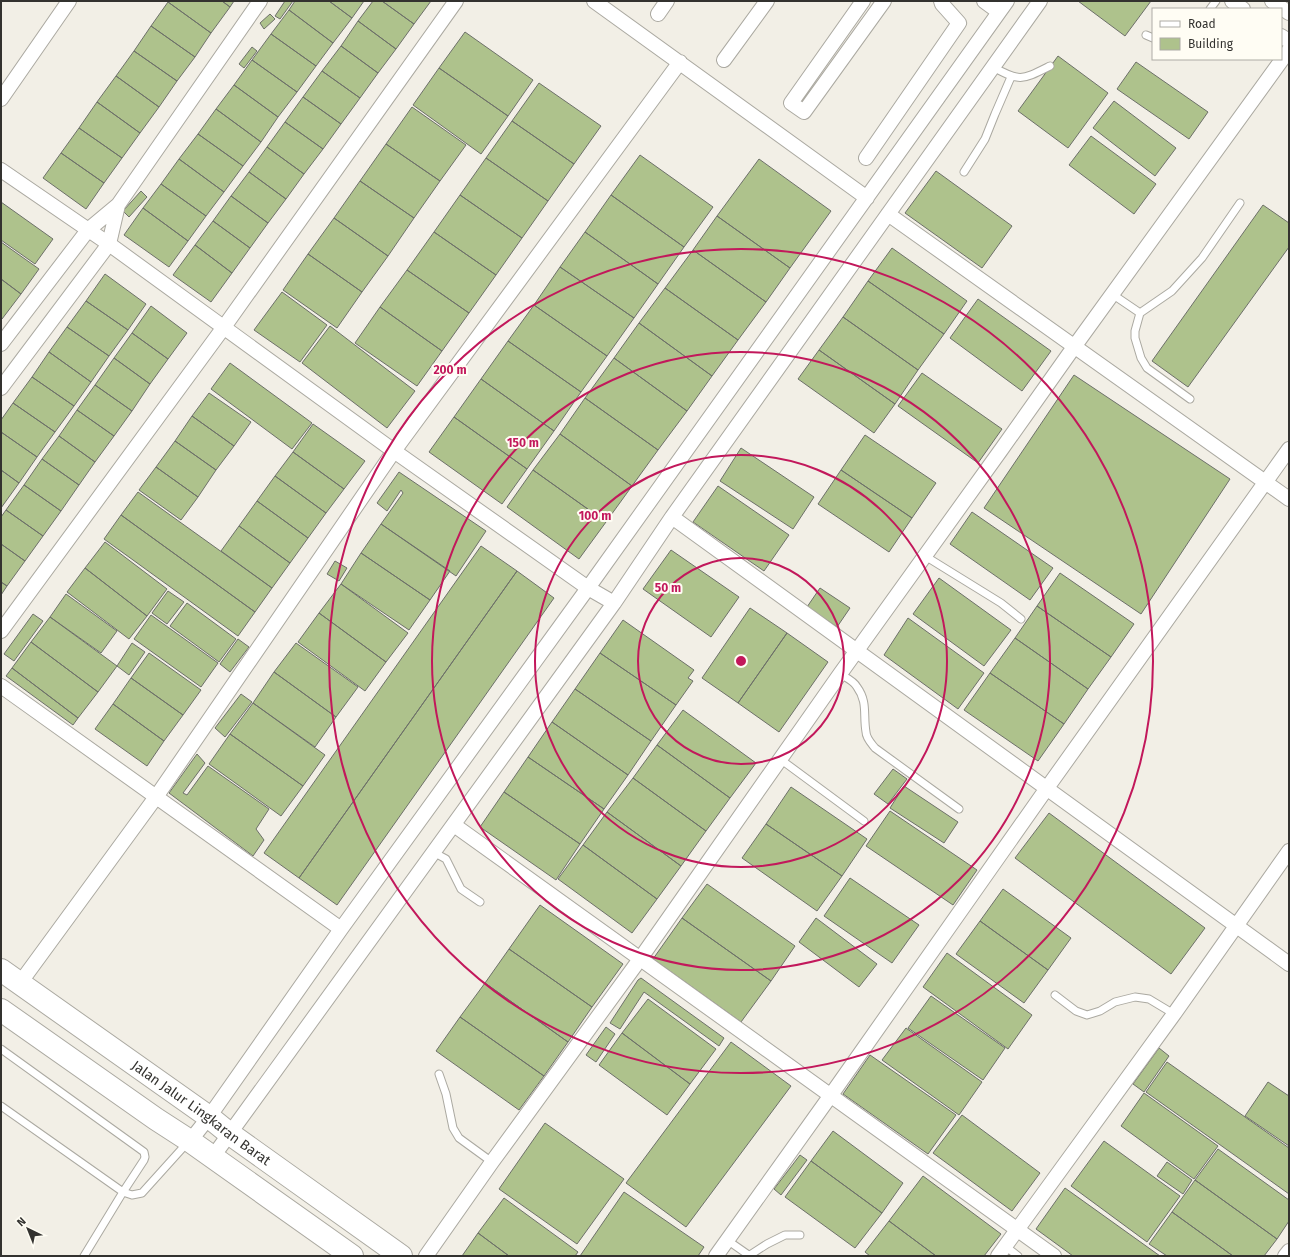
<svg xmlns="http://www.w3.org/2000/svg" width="1290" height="1257" font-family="'Fira Sans',sans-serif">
<rect width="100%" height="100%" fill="#f2efe6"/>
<path fill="#aec28c" stroke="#6d7069" d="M169,1h53l8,6 -19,26 -43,-31z
M222,1h12l-4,6z
M285,1h8l-13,18 -5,-3z
M295,1h34l23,17 -19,25 -44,-33z
M329,1h35l-12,17z
M373,1h9l32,23 -18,25 -38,-28z
M382,1h49l-17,23z
M1078,1h73l-26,35z
M168,2l43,31 -16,24 -44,-31z
M289,10l44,33 -17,23 -45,-32z
M270,14l5,5 -11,10 -4,-6z
M358,21l38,28 -18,24 -37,-27z
M151,26l44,31 -18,24 -43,-30z
M465,32l68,48 -25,36 -69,-48z
M271,34l45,32 -19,26 -45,-32z
M341,46l37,27 -18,25 -38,-27z
M252,47l5,4 -13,17 -5,-4z
M134,51l43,30 -18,26 -43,-31z
M1058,56l50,37 -40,55 -50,-37z
M252,60l45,32 -19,25 -44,-32z
M1136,62l72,50 -19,27 -72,-50z
M439,68l69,48 -27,38 -68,-49z
M322,71l38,27 -19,26 -38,-27z
M116,76l43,31 -19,26 -43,-31z
M539,83l62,43 -27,38 -62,-43z
M234,85l44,32 -17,25 -45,-33z
M303,97l38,27 -18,25 -38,-27z
M1114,101l62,47 -21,28 -62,-48z
M97,102l43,31 -18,25 -43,-30z
M412,107l54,38 -26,36 -54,-37z
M216,109l45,33 -18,24 -45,-32z
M512,121l62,43 -26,37 -62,-43z
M285,122l38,27 -19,25 -37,-27z
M79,128l43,30 -18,25 -43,-30z
M198,134l45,32 -19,26 -45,-33z
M1091,136l65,48 -22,30 -65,-49z
M386,144l54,37 -26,37 -54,-37z
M267,147l37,27 -18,25 -37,-27z
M61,153l43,30 -18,26 -43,-31z
M640,155l73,52 -29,40 -73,-52z
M486,158l62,43 -26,37 -62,-43z
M179,159l45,33 -18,24 -45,-32z
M759,159l72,52 -41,57 -73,-52z
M936,171l76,55 -30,42 -77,-55z
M249,172l37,27 -18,24 -37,-27z
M360,181l54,37 -26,38 -54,-38z
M161,184l45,32 -18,25 -45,-33z
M141,191l6,6 -18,20 -6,-6z
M460,195l62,43 -26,37 -62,-43z
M611,195l73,52 -26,37 -73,-52z
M231,196l37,27 -18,25 -37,-27z
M1,202l52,37 -18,25 -34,-24z
M1263,205l26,18v24l-101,140 -36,-26z
M143,208l45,33 -19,26 -45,-32z
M717,216l73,52 -24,34 -73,-52z
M334,218l54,38 -26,36 -54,-38z
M213,221l37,27 -18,25 -37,-28z
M434,232l62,43 -27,38 -62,-43z
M585,232l73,52 -24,34 -74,-51z
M1,242l38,27 -18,25 -20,-15z
M195,245l37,28 -21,29 -38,-27z
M892,248l75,53 -23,33 -76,-53z
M693,250l73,52 -28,38 -73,-52z
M308,254l54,38 -25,36 -54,-38z
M560,267l74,51 -27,38 -73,-51z
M407,270l62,43 -27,38 -62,-44z
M105,274l41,30 -18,26 -42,-29z
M1,279l20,15 -19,25 -1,-1z
M868,281l76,53 -26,36 -75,-53z
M665,288l73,52 -26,36 -73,-53z
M282,292l45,33 -27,37 -46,-32z
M978,299l73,52 -29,40 -72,-53z
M86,301l42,29 -19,26 -42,-29z
M534,305l73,51 -26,36 -73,-51z
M151,306l36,27 -19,26 -36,-26z
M380,307l62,44 -25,35 -62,-43z
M843,317l75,53 -23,34 -76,-54z
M639,323l73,53 -25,35 -73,-53z
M330,326l85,65 -28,37 -85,-65z
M67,327l42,29 -18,26 -42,-30z
M132,333l36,26 -18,25 -36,-26z
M508,341l73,51 -27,39 -73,-52z
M819,350l76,54 -21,29 -76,-54z
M49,352l42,30 -17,24 -42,-29z
M114,358l36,26 -18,27 -37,-26z
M614,358l73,53 -29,39 -73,-52z
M230,363l82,60 -20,26 -81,-60z
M922,373l80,56 -24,34 -80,-57z
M1074,375l156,104 -89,135 -157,-106z
M32,377l42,29 -19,26 -42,-29z
M481,379l73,52 -27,38 -73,-52z
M95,385l37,26 -18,25 -37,-26z
M209,393l42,29 -17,24 -42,-30z
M585,398l73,52 -26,36 -72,-52z
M13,403l42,29 -18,25 -36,-25v-12z
M77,410l37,26 -19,26 -36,-26z
M192,416l42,30 -18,24 -41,-29z
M454,417l73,52 -25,35 -73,-52z
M313,424l52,37 -21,28 -51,-37z
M1,432l36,25 -18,26 -18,-13z
M560,434l72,52 -26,36 -73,-52z
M865,435l71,48 -24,35 -71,-48z
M59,436l36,26 -16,23 -37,-26z
M175,441l41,29 -18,27 -42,-30z
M741,448l73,49 -21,32 -73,-48z
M293,452l51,37 -18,24 -51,-37z
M42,459l37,26 -18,26 -37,-26z
M156,467l42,30 -17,23 -42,-30z
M1,470l18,13 -18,25z
M533,470l73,52 -27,37 -72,-52z
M841,470l71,48 -23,34 -71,-48z
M399,472l87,59 -30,45 -75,-52 22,-31 -2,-3 -14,21 -10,-8z
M275,476l51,37 -18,25 -51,-37z
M24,485l37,26 -18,25 -37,-26z
M718,486l71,49 -25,36 -71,-49z
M138,492l134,96 -17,24 -134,-97z
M257,501l51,37 -18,25 -51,-37z
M6,510l37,26 -18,25 -24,-17v-27z
M972,512l81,56 -23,32 -80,-56z
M121,515l134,97 -17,24 -134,-97z
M381,524l69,47 -20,29 -69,-47z
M239,526l51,37 -18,25 -51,-37z
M105,542l62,47 -20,27 -62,-48z
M1,544l24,17 -18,25 -6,-4z
M481,546l36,25 -218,307 -35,-25z
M671,550l68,47 -28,40 -68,-48z
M361,553l69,47 -21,30 -68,-46z
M335,561l12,7 -8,13 -12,-7z
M85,568l62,48 -18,23 -62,-47z
M517,571l37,27 -217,307 -38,-27z
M1060,573l74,51 -23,33 -74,-51z
M939,578l72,52 -27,36 -71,-52z
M1,582l6,4 -6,9z
M341,584l67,49 -22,29 -67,-49z
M820,588l30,20 -13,19 -30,-20z
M168,591l16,11 -17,22 -15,-11z
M66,594l51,37 -16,22 -51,-36z
M187,603l49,36 -17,23 -49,-36z
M1037,606l74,51 -23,32 -73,-51z
M750,608l37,25 -49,70 -36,-25z
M319,613l67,49 -21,29 -67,-49z
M33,614l10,7 -29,40 -10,-7z
M151,615l67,48 -17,24 -67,-48z
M50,617l67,49 -19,26 -67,-50z
M908,618l76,55 -26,36 -74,-54z
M623,620l71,50 -6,8 5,3 -17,24 -76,-52z
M787,633l41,29 -49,70 -41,-29z
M1015,638l73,51 -24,35 -74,-51z
M238,639l11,8 -19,25 -10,-8z
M31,642l67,50 -20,26 -66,-50z
M132,643l13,9 -16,23 -12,-9z
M296,643l62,44 -22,30 -62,-45z
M149,653l52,37 -18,25 -52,-37z
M600,653l76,52 -25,36 -76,-52z
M12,668l66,50 -5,7 -67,-49z
M274,672l62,45 -21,30 -62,-44z
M990,673l74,51 -26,37 -74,-51z
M131,678l52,37 -19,26 -51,-37z
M575,689l76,52 -23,34 -76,-53z
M241,694l11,8 -27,35 -10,-9z
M253,703l72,52 -22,31 -73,-52z
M113,704l51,37 -17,25 -52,-37z
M683,710l73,53 -26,35 -73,-53z
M552,722l76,53 -24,34 -76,-52z
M230,734l73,52 -22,30 -72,-52z
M657,745l73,53 -24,33 -73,-53z
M197,754l8,9 -22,30 4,2 21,-29 61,43 -13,20 8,11 -11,16 -84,-63z
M528,757l76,52 -24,35 -76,-52z
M893,769l14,10 -19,25 -14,-10z
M633,778l73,53 -25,35 -74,-54z
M904,786l54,36 -14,21 -54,-35z
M791,787l76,52 -25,37 -76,-52z
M504,792l76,52 -24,36 -76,-53z
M890,811l87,59 -24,35 -87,-59z
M607,812l74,54 -24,33 -74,-54z
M1049,813l156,115 -34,46 -156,-116z
M766,824l76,52 -25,35 -75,-53z
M583,845l74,54 -25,34 -74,-54z
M850,878l69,47 -27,38 -68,-47z
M707,884l88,62 -24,35 -89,-63z
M1003,889l68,49 -23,32 -68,-49z
M540,905l83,59 -31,43 -83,-58z
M682,918l89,63 -30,41 -88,-63z
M816,918l61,46 -18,23 -60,-45z
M980,921l68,49 -24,33 -68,-49z
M509,949l83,58 -24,35 -83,-59z
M947,953l85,62 -24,34 -85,-62z
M641,978l83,60 -5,8 -75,-54 -24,37 -10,-6 28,-43z
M485,983l83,59 -24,34 -84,-59z
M931,996l74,52 -22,32 -75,-52z
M648,999l68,50 -26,35 -68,-51z
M460,1017l84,59 -25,34 -83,-59z
M606,1027l9,7 -19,28 -10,-7z
M906,1028l76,54 -23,33 -77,-55z
M622,1033l68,51 -23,31 -68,-50z
M731,1042l60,44 -105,141 -60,-44z
M1159,1048l10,8 -25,36 -11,-8z
M870,1055l86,60 -28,39 -85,-60z
M1167,1062l122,86v46l-143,-102z
M1268,1082l21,14v50l-44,-30z
M1144,1093l74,53 -24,33 -73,-53z
M962,1115l78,58 -28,38 -79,-58z
M545,1123l79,56 -47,65 -78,-55z
M833,1131l70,52 -21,30 -71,-52z
M1104,1141l76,55 -33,46 -76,-56z
M1218,1149l71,51v21l-12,18 -82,-59z
M800,1155l7,5 -26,35 -7,-6z
M811,1161l71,52 -27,35 -70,-51z
M1167,1162l25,18 -9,14 -26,-18z
M923,1176l78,58 -17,22h-48l-47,-35z
M1195,1180l82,59 -13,17h-31l-61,-44z
M1065,1188l95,68h-87l-37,-27z
M624,1192l80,55 -6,9h-118z
M504,1198l74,54 -3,4h-66l-31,-23z
M1172,1212l61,44h-66l-18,-12z
M889,1221l47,35h-66l-5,-4z
M478,1233l31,23h-47z"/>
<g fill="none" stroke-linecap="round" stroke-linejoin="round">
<defs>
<path id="lane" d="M1210,9l6,-8
M1146,35l7,3
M993,67c27,15 29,13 57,-1
M964,172l21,-33 10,-25 16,-37
M1112,294l28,19 32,-22 30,-33 38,-55
M1140,313l-5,18v7l6,20 6,10 43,31
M925,556l76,47 20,16
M840,674c5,3 14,7 17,13 11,15 6,28 9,45 0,6 5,11 9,16l84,61
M780,759l84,62
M433,852l13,7 15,30 19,13
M1055,995l21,16 11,4 13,-4 15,-9 20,-5 14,2 25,15
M1,1049l143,103 1,5 -1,3 -21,32 9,3 10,-2 46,-51
M439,1074l7,20 7,34 6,10 33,24
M1,1106l122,86 -39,64
M727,1240l23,16
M1005,1246l13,10
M750,1255l17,-11 18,-9h15"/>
<path id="street" d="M594,1l273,197
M863,1l-72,102 13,9 80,-111
M984,1l15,11
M1232,1l11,8
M1272,1l17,12
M658,14l9,-13
M1281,36l8,5
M724,60l43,-59
M1,99l68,-98
M866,158l93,-135 -17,-19 -1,-3
M1,170l108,74 285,207 194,137 26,15
M888,214l401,285
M1,344l87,-114 30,-25 142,-204
M1,388l108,-144 9,-39
M672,517l617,447
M1,631l223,-304 232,-326
M1,686l340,243
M454,825l600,431
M20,983l136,-186 238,-346 286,-389
M190,1141l19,-24 132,-188 247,-341 419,-587
M212,1158l402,-555 58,-86 368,-516
M426,1256l66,-94 148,-203 200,-285 161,-224 73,-103 215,-297
M716,1256l115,-161 216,-307 242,-339
M998,1256l176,-242 115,-163
M1285,1256l4,-5"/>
<g id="primary">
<path id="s1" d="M1,970l208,147 21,17 171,122"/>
<path d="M1,1010l155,109 34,22 162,115"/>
</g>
</defs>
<use href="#lane" stroke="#aba9a1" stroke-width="9"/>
<use href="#street" stroke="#aba9a1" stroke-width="16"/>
<use href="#primary" stroke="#aba9a1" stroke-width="24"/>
<use href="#lane" stroke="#fff" stroke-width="7"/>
<use href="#street" stroke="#fff" stroke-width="14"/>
<use href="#primary" stroke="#fff" stroke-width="22"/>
</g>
<g fill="none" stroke="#c2185b" stroke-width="2">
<circle cx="741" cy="661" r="103"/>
<circle cx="741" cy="661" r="206"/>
<circle cx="741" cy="661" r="309"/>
<circle cx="741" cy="661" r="412"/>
</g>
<g text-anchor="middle" stroke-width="4" stroke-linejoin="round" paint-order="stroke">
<g font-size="14" fill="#33322f" stroke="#fffdf4">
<text dy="5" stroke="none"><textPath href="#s1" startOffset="246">Jalan Jalur Lingkaran Barat</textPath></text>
</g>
</g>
<circle cx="741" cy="661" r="6" fill="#c2185b" stroke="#fffdf4" stroke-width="2"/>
<g font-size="12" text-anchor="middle" font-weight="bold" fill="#c2185b" stroke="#fffdf4" stroke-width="4" stroke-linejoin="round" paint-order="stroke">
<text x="450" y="374">200 m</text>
<text x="523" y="447">150 m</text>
<text x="595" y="520">100 m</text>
<text x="668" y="592">50 m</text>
</g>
<rect width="1290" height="1257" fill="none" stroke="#33322f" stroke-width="4"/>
<rect x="1152" y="8" width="130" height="52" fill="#fffdf4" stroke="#adaca5"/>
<rect x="1160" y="21" width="20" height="6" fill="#ffffff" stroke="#adaca5"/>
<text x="1188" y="28" font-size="12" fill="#33322f">Road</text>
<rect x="1160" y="38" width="20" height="12" fill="#aec28c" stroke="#adaca5"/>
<text x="1188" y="48" font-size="12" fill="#33322f">Building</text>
<g transform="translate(28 1229) rotate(317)" stroke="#fffdf4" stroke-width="3" paint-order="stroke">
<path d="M0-3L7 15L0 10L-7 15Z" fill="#33322f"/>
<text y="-6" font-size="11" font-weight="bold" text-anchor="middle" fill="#33322f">N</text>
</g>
</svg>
